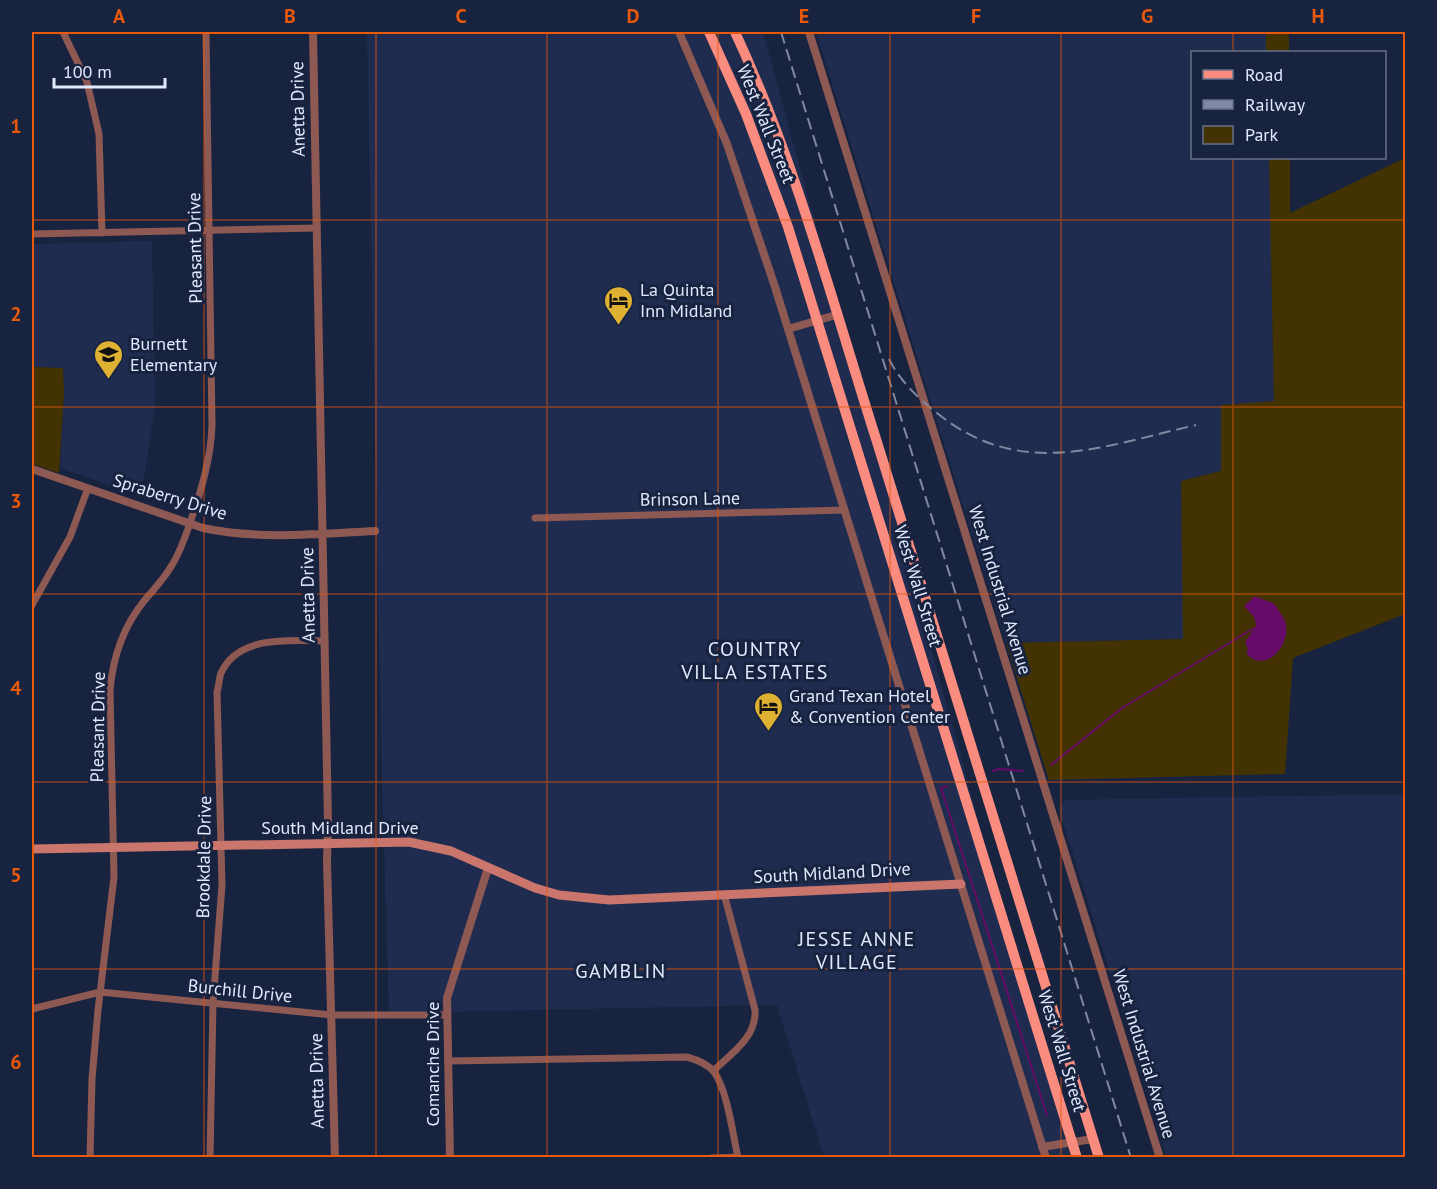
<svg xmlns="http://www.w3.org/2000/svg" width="1437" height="1189" font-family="'PT Sans',sans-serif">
<rect width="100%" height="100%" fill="#18233f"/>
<path fill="#202c4f" d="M367,32h396l307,1125h-246l-47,-152 -388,8 -7,-234z
M816,32h450v20h-74v106h77l5,244 -53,3v66l-40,10 2,158 -177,4z
M152,241l3,163 -10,69 -7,22 -78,-27 4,-75 -1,-25 -31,-1v-123z
M1405,794v363h-238l-108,-348 7,-9z"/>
<path fill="#443302" d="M1266,32h23v20h-23z
M1269,158h21v55l115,-55v456l-112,44 -8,116 -236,6 -43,-137 177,-4 -2,-158 40,-10v-66l53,-4z
M32,367l31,1 1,25 -5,80 -27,-9z"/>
<path fill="#660b67" d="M1255,596c6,4 16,4 21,10 1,2 9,14 9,15 8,23 -20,55 -39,32l2,-3 -3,-8 11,-16 -2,-9 -10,-11z"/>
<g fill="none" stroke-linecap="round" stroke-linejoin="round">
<path stroke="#660b67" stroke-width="2" d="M1051,765l71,-57 132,-80
M993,771l6,-2 24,2
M947,786l-6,2 106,327"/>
<path stroke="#8e5953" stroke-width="7" d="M63,32l24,50 12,52 3,99
M32,234l285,-6
M535,518l310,-8
M32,605l38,-68 18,-49
M32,1009l68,-17 232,23h115
M448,1061l239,-4c11,3 21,7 27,15 13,17 19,63 24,86
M713,1071c18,-17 44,-34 42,-61l-31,-116
M90,1158l2,-79 6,-69 16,-133 -4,-187c3,-33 13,-63 34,-89 10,-12 20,-22 28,-36 8,-13 13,-27 18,-42 11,-32 21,-64 22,-98l-6,-393
M210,1158l3,-155 9,-118 -5,-193c2,-6 2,-14 4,-19 17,-38 70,-33 104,-32
M712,1158l26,-1"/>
<path stroke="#8e5953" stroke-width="8" d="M313,32l15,792 -1,38 8,296
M679,32l48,112 48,143 271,871
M809,32l351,1126
M788,329l48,-14
M32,469l171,59c55,12 115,6 172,3
M1042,1147l51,-8
M450,1158l-3,-160 41,-130"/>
<path stroke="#ca766c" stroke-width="9" d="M32,849l377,-7 42,9 84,37 24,7 50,5 352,-16"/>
<path stroke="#f98c7f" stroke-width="10" d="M709,32l37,82 42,113 289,931
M735,32c61,131 98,272 142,410 75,238 148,477 222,716"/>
<path stroke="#8089a1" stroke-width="2" stroke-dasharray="12 6" stroke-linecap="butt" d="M781,32l350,1126
M889,359c11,22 29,39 48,54 84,68 166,33 259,12"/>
</g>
<path fill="none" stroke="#e8590c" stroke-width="1.5" stroke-opacity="0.55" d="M204,32v1126M376,32v1126M547,32v1126M718,32v1126M890,32v1126M1061,32v1126M1233,32v20M1233,158v1000M32,220h1374M32,407h1374M32,594h1374M32,782h1374M32,969h1374"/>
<defs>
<symbol id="hotel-pin" viewBox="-11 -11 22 30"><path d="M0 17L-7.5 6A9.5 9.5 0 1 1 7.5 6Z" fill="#deb133" stroke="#18233f"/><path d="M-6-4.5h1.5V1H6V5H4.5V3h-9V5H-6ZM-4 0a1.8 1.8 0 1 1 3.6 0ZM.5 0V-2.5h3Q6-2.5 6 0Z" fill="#111"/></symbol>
<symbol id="school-pin" viewBox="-11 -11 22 30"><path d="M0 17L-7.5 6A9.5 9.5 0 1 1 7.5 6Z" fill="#deb133" stroke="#18233f"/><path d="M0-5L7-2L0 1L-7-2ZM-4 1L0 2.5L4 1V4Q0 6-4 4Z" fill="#111"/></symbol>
</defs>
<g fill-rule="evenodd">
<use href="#hotel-pin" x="602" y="284" width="33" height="45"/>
<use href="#school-pin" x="92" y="338" width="33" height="45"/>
<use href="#hotel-pin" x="752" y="690" width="33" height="45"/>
</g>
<g text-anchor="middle" stroke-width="6" stroke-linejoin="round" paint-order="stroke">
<g font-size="18" fill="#e1e9fd" stroke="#18233f">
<text transform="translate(298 109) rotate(-91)" y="6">Anetta Drive</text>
<text transform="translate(766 124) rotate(68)" y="6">West Wall Street</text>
<text transform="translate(195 248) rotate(-91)" y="6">Pleasant Drive</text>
<text transform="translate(170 497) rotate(17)" y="6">Spraberry Drive</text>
<text transform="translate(690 499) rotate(-1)" y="6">Brinson Lane</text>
<text transform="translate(918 586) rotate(73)" y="6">West Wall Street</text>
<text transform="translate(1000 590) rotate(73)" y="6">West Industrial Avenue</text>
<text transform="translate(308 595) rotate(-91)" y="6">Anetta Drive</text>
<text transform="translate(98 727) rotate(-89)" y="6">Pleasant Drive</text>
<text x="340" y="834">South Midland Drive</text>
<text transform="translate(204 857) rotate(-89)" y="6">Brookdale Drive</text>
<text transform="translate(832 873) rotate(-3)" y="6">South Midland Drive</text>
<text transform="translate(240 991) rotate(6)" y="6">Burchill Drive</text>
<text transform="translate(1062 1051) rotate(73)" y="6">West Wall Street</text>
<text transform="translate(1144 1054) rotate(73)" y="6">West Industrial Avenue</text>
<text transform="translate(433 1064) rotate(-90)" y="6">Comanche Drive</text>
<text transform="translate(317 1081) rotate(-91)" y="6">Anetta Drive</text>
</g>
<g font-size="18" fill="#e1e9fd" stroke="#18233f" text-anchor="start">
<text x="640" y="296">La Quinta<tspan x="640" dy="21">Inn Midland</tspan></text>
<text x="130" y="350">Burnett<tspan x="130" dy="21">Elementary</tspan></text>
<text x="789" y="702">Grand Texan Hotel<tspan x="789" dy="21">&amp; Convention Center</tspan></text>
</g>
<g font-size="20" letter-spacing="1.5" fill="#e1e9fd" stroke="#18233f">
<text x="755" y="656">COUNTRY<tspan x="755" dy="23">VILLA ESTATES</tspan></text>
<text x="857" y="946">JESSE ANNE<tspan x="857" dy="23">VILLAGE</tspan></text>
<text x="621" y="978">GAMBLIN</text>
</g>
</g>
<rect width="1437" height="1189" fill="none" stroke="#18233f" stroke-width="66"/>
<rect x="1191" y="51" width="195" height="108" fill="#18233f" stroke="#68728b" stroke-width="1.5"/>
<rect x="1203" y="70" width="30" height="9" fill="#f98c7f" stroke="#68728b" stroke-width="1.5"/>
<text x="1245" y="81" font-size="18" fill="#e1e9fd">Road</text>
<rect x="1203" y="100" width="30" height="9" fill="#8089a1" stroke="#68728b" stroke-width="1.5"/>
<text x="1245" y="111" font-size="18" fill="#e1e9fd">Railway</text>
<rect x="1203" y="126" width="30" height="18" fill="#443302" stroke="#68728b" stroke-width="1.5"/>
<text x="1245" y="141" font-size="18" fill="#e1e9fd">Park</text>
<path d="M54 78v9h111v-9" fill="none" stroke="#e1e9fd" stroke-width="3"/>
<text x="63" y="78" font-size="18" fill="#e1e9fd" stroke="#18233f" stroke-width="4.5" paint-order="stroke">100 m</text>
<rect x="33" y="33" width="1371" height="1123" fill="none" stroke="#e8590c" stroke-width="2"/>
<g font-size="20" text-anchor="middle" font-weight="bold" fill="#e8590c">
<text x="119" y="23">A</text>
<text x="290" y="23">B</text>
<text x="461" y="23">C</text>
<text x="633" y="23">D</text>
<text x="804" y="23">E</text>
<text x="976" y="23">F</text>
<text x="1147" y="23">G</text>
<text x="1318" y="23">H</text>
<text x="16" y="133">1</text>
<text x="16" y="321">2</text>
<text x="16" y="508">3</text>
<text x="16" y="695">4</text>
<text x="16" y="882">5</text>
<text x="16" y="1069">6</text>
</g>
</svg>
